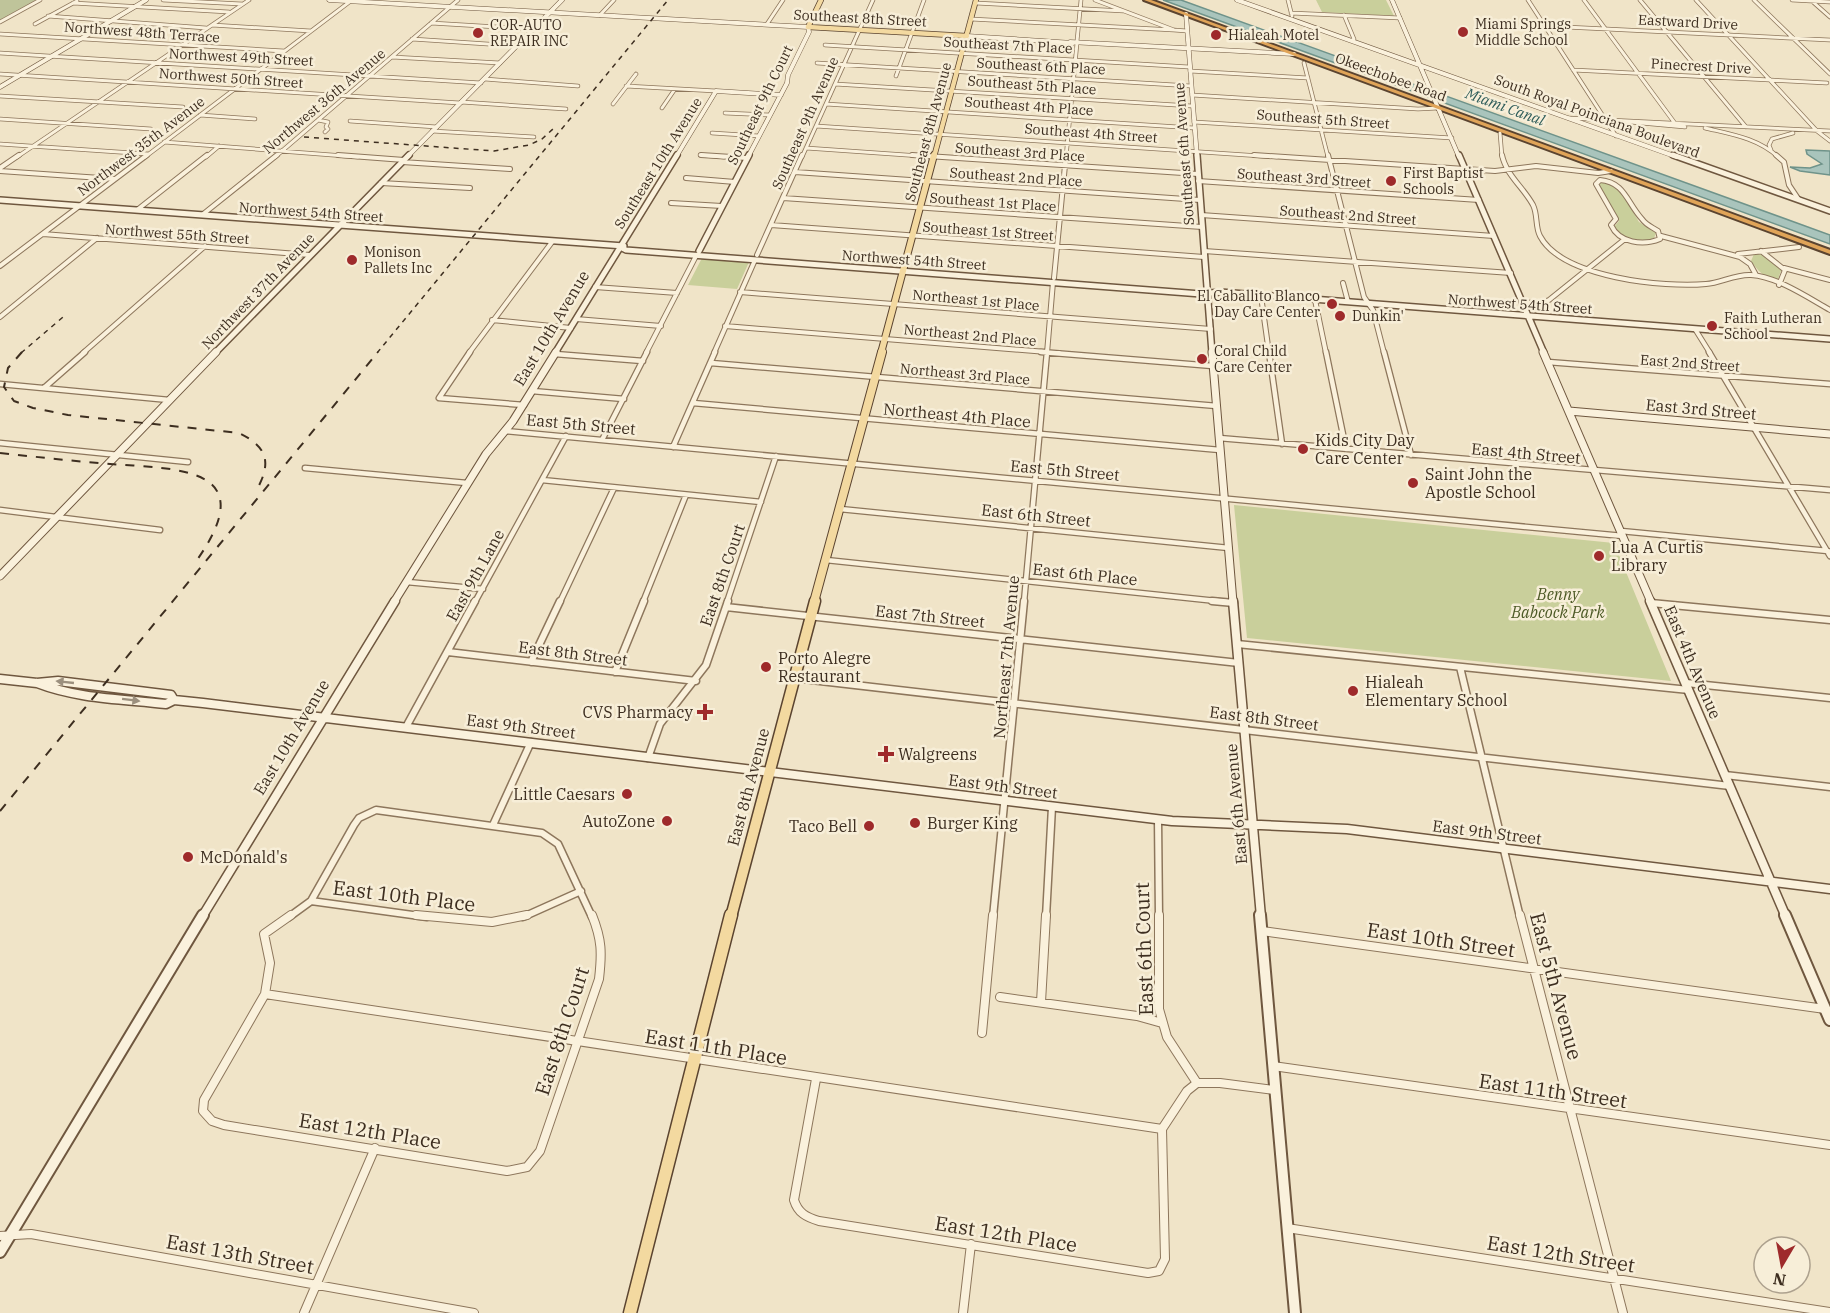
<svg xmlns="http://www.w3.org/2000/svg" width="1830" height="1313" font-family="'IBM Plex Serif',serif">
<rect width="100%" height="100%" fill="#f0e4c8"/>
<path fill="#c9cf9b" d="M1316,0h70l8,16 -72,-4z
M1601,181l16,4 22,37 17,11 -2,5c-13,6 -32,1 -40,-11l5,-6 -21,-36z
M1754,254h9l19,14 -4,11c-12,1 -20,-8 -27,-18z
M702,258l47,4 -12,27 -49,-4z
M1234,505l380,38 57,138 -424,-43z"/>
<path fill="#bfc49a" d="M0,0h39l-39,21z"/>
<path fill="#a9c4bc" stroke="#6f938a" stroke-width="1.5" d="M1163,0h18l649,235v9z
M1806,150l24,1v24l-30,-4 -10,-4 20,1 12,-4 -15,-10z"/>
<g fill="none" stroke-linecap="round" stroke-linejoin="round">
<defs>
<path id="street-far4" d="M163,0l79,4
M1095,0l79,30 13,1
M1288,0l4,16
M1528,0l88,136
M1584,0l90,122
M1640,0l106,127
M1696,0l121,131 13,10
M1754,0l76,74
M1792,0l38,2
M1813,2l17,15
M73,3l156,9
M976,3l148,8
M1291,13l109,5
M600,15l14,-15
M1344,15l10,24 -2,1
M48,16l158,12
M971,19l203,11
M0,22l40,-22
M431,23l102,6
M35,24l42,-23
M767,24l16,-24
M212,25l99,6
M1545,26l285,14
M0,34l284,17
M412,39l105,7
M1077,41l4,-41
M825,45l364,22
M0,53l481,30
M392,57l108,6
M817,63l374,23
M1304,63l24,94
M1573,70l254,13
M1190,71l118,7
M0,74l460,29
M896,76l28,-76
M485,79l93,7
M835,84l357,22
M626,86l90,5
M1192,95l226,14 21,-1
M0,96l183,11
M461,102l105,7
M613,104l23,-30
M826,104l368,24
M662,108l13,-19
M725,113l45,2
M200,115l55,4
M1568,118l262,13
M0,119l151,10
M318,120l10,2 -2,5 2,2 -3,3
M1608,120l77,7
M350,121l87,6
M1194,122l258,16
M816,126l461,31
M1705,128c25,6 53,10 73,29
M432,131l102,6
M712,133l47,3
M1500,133l2,24
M164,142l194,15
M0,144l148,10
M806,148l129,9
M1771,150l-2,-5 3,-6 21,-6
M700,155l24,2
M17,157l232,-157
M145,157l207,-157
M206,157l13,-11
M275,157l183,-157
M802,157l71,-157
M1066,157l11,-114"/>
<path id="street-far3" d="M338,155l66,5
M701,155l46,3
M912,155l286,19
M1254,155l241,16 41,-5 62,7 13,-2
M1328,155l36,142 9,13 11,43
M1502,155c4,20 22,33 31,50 5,10 2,22 7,31 22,42 125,52 166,48 15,-1 29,-10 45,-9 27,2 56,22 79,35
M1776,155l8,7 5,23 10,15
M402,162l108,7
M0,168l19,-13
M0,171l115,8
M795,172l405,28
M686,178l49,4
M1600,180c25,2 27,23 42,39 4,6 10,8 16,12l2,8c-17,7 -41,4 -49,-14l5,-6 -20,-35z
M1198,181l281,19
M381,183l89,5
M783,198l419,29
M671,203l51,3
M137,210l70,-55
M202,215l75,-60
M1201,215l293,21
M771,225l433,32
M43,234l267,21
M1661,236l79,21 10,7 6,11
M1204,251l307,22
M1761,251l24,19 -6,15
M1738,254l61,-7
M757,255l45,-100
M0,266l147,-111
M1784,268l46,12
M1054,278l12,-123
M1343,283l5,19
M595,287l82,6
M740,292l471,37
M1261,296l8,57
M1315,300l11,53
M1523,302l17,2 9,-4 76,-61
M0,317l97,-79
M576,319l85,7
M492,320l79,8
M725,326l334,27
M1695,329l15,24
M83,353l122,-107
M469,353l83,-111
M646,353l50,-97
M714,353l41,-93
M1047,353l6,-71"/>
<path id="street-far2" d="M470,352l-31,46 85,7
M1041,352l172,14
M1269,352l13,92
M1326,352l20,97
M1384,352l27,103
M1709,352l121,204
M555,354l88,7
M1548,362l282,22
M711,363l506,43
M0,384l169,16
M44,388l41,-36
M532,391l92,8
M693,403l527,47
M505,431l1118,105
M1219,438l611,52
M602,440l45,-88
M0,443l188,19
M673,447l42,-95
M305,468l162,15
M542,480l219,22
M840,509l389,39
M0,510l160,20
M1621,531l207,20
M826,560l400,42
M407,582l76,7
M475,602l91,-166
M560,602l54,-114
M643,602l43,-107
M727,602l49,-146
M1024,602l23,-250"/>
<path id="street-far1" d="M1212,601l22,2
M1651,603l179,17
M726,607l513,56
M1237,644l452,46
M448,652l248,29
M531,662l29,-61
M1460,667l60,250
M615,672l29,-71
M794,678l936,108
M1686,683l144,15
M406,727l69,-126
M648,758l12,-34 46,-59 22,-64
M1725,775l105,12
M1158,819l1,98
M493,825l38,-83
M311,901l116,16
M311,901l43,-76 5,-7 17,-8 166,23 16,11 34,73
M289,917l22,-16
M523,917l58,-26
M993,917l31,-316
M1046,917l6,-110"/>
<path id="street" d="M291,915l-27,19 6,29 -5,31 -61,106 -1,11 9,10 12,4 283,46 20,-4 13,-16 59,-172c3,-26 3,-39 -7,-64
M416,915l76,7 35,-7
M1159,915v94l8,28 30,46
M1520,915l103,398
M1262,931l563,78
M265,994l897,135
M1000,997l137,19 25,7
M1041,1002l5,-87
M982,1033l11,-118
M1273,1066l557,79
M816,1079l-22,121c4,13 12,17 25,21l329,52 11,-2 6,-12 -3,-130 25,-38 10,-8
M1197,1083h23l54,7
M1287,1228l543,84
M0,1236l31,-2 443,79
M304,1313l71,-165
M963,1313l8,-69"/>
<path id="secondary-far4" d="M329,0l479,27 1,5 -21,43 -1,8 -39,74
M1237,0l440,157
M1392,0l67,157
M1186,14l11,143
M967,36l106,7
M1070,42l224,12
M0,87l146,-87
M407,157l155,-157
M676,157l40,-66 65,4"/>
<path id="secondary-far3" d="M1197,155l15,198
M1459,155l85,198
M1673,155l157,56
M0,200l624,46
M620,247l6,3 575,44 19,-2 610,47
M699,251l50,-96
M215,353l194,-198
M555,353l122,-198"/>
<path id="secondary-far2" d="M1212,352l21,250
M1543,352l108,250
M1569,411l261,23
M0,576l216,-224
M394,602l92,-148 27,-33 43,-69"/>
<path id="secondary-far1" d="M1233,601l28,316
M1650,601l136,316
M0,679l37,4 21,-2 113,14 3,5
M37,683c41,16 86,16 129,21l8,-4 29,3 969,118 175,8 483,60
M202,917l193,-316"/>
<path id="secondary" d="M1260,915l35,398
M1785,915l45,105
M0,1252l203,-337"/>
<path id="primary-far4" d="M821,0l-13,27 159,9
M934,157l42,-157"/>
<path id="primary-far3" d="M881,353l53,-198"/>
<path id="primary-far2" d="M814,602l68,-250"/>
<path id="primary-far1" d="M731,917l84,-316"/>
<path id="primary" d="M630,1313l101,-398"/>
<path id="highway" d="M1144,0h7l679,250v4z"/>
</defs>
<use href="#street-far4" stroke="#8d765c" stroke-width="4.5"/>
<use href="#street-far3" stroke="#8d765c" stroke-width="6"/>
<use href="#street-far2" stroke="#8d765c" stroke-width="7"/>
<use href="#street-far1" stroke="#8d765c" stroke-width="9"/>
<use href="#street" stroke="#8d765c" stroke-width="10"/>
<use href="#secondary-far4" stroke="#6f573f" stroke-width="5"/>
<use href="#secondary-far3" stroke="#6f573f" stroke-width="8"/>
<use href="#secondary-far2" stroke="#6f573f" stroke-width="9"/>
<use href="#secondary-far1" stroke="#6f573f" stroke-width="11"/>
<use href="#secondary" stroke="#6f573f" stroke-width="14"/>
<use href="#primary-far4" stroke="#5b4430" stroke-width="6"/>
<use href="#primary-far3" stroke="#5b4430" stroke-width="8"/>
<use href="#primary-far2" stroke="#5b4430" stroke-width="10"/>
<use href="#primary-far1" stroke="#5b4430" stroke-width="13"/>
<use href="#primary" stroke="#5b4430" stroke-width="15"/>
<use href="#highway" stroke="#5b4430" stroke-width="4"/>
<use href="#street-far4" stroke="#faf1dc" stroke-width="3"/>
<use href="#street-far3" stroke="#faf1dc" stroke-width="4"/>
<use href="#street-far2" stroke="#faf1dc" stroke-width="4.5"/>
<use href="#street-far1" stroke="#faf1dc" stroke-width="6"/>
<use href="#street" stroke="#faf1dc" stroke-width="8"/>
<use href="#secondary-far4" stroke="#faf1dc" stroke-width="4"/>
<use href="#secondary-far3" stroke="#faf1dc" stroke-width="5"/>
<use href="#secondary-far2" stroke="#faf1dc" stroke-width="7"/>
<use href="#secondary-far1" stroke="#faf1dc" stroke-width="8"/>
<use href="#secondary" stroke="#faf1dc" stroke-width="10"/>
<use href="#primary-far4" stroke="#f3d9a0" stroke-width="4.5"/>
<use href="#primary-far3" stroke="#f3d9a0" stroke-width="6"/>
<use href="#primary-far2" stroke="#f3d9a0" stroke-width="8"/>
<use href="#primary-far1" stroke="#f3d9a0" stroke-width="10"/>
<use href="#primary" stroke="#f3d9a0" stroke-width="12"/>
<use href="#highway" fill="#e0a458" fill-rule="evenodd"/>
<path stroke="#3d2e20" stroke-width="1.5" stroke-dasharray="5 5" stroke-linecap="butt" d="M304,137l190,14 35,-6 13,-6 12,-11
M21,353l42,-36
M377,353l291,-353"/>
<path stroke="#3d2e20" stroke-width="2" stroke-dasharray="9 9" stroke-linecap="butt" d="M22,352l-14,16 -4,19 10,14 19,7 35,7 171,18c29,14 33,30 17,58
M0,453c37,4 73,8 110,11 67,5 153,2 87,96
M0,811l378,-459"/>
</g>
<defs><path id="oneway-solid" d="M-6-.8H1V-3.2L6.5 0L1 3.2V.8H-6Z" transform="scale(1.5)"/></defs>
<g fill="#9c907e">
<use href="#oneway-solid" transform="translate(65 682) rotate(-174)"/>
<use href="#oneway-solid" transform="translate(131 700) rotate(7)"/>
</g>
<g fill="#9e2a2b" stroke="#f7eed8" stroke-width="2">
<circle cx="1463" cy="32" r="6"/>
<circle cx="478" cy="33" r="6"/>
<circle cx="1216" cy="35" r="6"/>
<circle cx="1391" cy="181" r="6"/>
<circle cx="352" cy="260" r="6"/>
<circle cx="1332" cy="304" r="6"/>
<circle cx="1340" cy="316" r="6"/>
<circle cx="1712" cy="326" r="6"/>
<circle cx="1202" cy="359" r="6"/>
<circle cx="1303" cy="449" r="6"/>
<circle cx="1413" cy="483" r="6"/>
<circle cx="1599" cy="556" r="6"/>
<circle cx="766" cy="667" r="6"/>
<circle cx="1353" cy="691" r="6"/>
<path d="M702 703h6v6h6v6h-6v6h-6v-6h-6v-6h6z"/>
<path d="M883 745h6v6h6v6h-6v6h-6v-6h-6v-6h6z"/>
<circle cx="627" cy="794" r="6"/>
<circle cx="667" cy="821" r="6"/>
<circle cx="915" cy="823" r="6"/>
<circle cx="869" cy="826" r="6"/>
<circle cx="188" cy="857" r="6"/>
</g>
<g text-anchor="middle" stroke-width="5" stroke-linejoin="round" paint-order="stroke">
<g font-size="14" fill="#3d2e20" stroke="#f7eed8">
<text transform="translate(860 18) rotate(3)" y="5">Southeast 8th Street</text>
<text transform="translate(1688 22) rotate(3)" y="5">Eastward Drive</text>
<text transform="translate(142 32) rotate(4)" y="5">Northwest 48th Terrace</text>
<text transform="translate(1008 45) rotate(3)" y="5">Southeast 7th Place</text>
<text transform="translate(241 57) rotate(3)" y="5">Northwest 49th Street</text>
<text transform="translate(1041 66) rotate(3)" y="5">Southeast 6th Place</text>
<text transform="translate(1701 66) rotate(3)" y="5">Pinecrest Drive</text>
<text transform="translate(1391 77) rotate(20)" y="5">Okeechobee Road</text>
<text transform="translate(231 78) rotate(4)" y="5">Northwest 50th Street</text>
<text transform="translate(1032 85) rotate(4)" y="5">Southeast 5th Place</text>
<text transform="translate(324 101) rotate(-40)" y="5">Northwest 36th Avenue</text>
<text transform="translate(760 105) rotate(-64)" y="5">Southeast 9th Court</text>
<text transform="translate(1029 106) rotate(4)" y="5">Southeast 4th Place</text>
<text transform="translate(1597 116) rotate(20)" y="5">South Royal Poinciana Boulevard</text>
<text transform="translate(1323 119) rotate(4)" y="5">Southeast 5th Street</text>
<text transform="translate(805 123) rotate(-66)" y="5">Southeast 9th Avenue</text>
<text transform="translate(928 132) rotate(-75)" y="5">Southeast 8th Avenue</text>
<text transform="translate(1091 133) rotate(4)" y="5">Southeast 4th Street</text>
<text transform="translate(141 146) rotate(-37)" y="5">Northwest 35th Avenue</text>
<text transform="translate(1020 152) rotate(4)" y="5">Southeast 3rd Place</text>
<text transform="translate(1184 154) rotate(-94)" y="5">Southeast 6th Avenue</text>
<text transform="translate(658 163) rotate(-58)" y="5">Southeast 10th Avenue</text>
<text transform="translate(1016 177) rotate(4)" y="5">Southeast 2nd Place</text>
<text transform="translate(1304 178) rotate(4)" y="5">Southeast 3rd Street</text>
<text transform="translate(993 202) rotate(4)" y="5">Southeast 1st Place</text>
<text transform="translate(311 212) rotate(4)" y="5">Northwest 54th Street</text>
<text transform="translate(1348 215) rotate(4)" y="5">Southeast 2nd Street</text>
<text transform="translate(988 231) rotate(4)" y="5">Southeast 1st Street</text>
<text transform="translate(177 234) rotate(4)" y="5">Northwest 55th Street</text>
<text transform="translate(914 260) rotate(4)" y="5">Northwest 54th Street</text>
<text transform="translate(258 291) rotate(-46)" y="5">Northwest 37th Avenue</text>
<text transform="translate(976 300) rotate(5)" y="5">Northeast 1st Place</text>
<text transform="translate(1520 304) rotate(4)" y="5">Northwest 54th Street</text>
<text transform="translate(970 335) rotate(5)" y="5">Northeast 2nd Place</text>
<text transform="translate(1690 363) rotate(4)" y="5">East 2nd Street</text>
<text transform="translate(965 374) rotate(5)" y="5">Northeast 3rd Place</text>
</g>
<g font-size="14" fill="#3d2e20" stroke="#f7eed8" text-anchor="start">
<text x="1475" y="29">Miami Springs<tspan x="1475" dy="16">Middle School</tspan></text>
<text x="490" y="30">COR-AUTO<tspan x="490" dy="16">REPAIR INC</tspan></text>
<text x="1228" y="40">Hialeah Motel</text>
<text x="1403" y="178">First Baptist<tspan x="1403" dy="16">Schools</tspan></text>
<text x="364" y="257">Monison<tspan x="364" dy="16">Pallets Inc</tspan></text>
<text x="1320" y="301" text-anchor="end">El Caballito Blanco<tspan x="1320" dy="16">Day Care Center</tspan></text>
<text x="1352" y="321">Dunkin'</text>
<text x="1724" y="323">Faith Lutheran<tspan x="1724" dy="16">School</tspan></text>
<text x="1214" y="356">Coral Child<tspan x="1214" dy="16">Care Center</tspan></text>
</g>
<g font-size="15" font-style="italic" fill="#2f5d5a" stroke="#f7eed8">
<text transform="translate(1505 107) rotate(20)" y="5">Miami Canal</text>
</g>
<g font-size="16" fill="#3d2e20" stroke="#f7eed8">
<text transform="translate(551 328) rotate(-59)" y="6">East 10th Avenue</text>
<text transform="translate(1701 409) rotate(5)" y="6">East 3rd Street</text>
<text transform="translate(957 415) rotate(5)" y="6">Northeast 4th Place</text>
<text transform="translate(581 424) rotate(5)" y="6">East 5th Street</text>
<text transform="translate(1526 453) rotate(5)" y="6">East 4th Street</text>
<text transform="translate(1065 470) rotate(5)" y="6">East 5th Street</text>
<text transform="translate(1036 515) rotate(6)" y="6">East 6th Street</text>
<text transform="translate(1085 574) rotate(6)" y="6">East 6th Place</text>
<text transform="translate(475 575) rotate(-61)" y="6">East 9th Lane</text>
<text transform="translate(722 575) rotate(-71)" y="6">East 8th Court</text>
<text transform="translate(930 616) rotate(6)" y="6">East 7th Street</text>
<text transform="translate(573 653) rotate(7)" y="6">East 8th Street</text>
<text transform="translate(1006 657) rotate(-85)" y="6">Northeast 7th Avenue</text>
<text transform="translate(1693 662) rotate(67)" y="6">East 4th Avenue</text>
<text transform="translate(1264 718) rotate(7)" y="6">East 8th Street</text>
<text transform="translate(521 726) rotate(7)" y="6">East 9th Street</text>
<text transform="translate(291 737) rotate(-59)" y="6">East 10th Avenue</text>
<text transform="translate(1003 786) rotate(7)" y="6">East 9th Street</text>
<text transform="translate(748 787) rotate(-75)" y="6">East 8th Avenue</text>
<text transform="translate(1236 804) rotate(-95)" y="6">East 6th Avenue</text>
<text transform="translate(1487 832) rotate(7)" y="6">East 9th Street</text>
</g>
<g font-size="16" fill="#3d2e20" stroke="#f7eed8" text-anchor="start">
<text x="1315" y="446">Kids City Day<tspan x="1315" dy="18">Care Center</tspan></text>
<text x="1425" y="480">Saint John the<tspan x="1425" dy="18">Apostle School</tspan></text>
<text x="1611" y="553">Lua A Curtis<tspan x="1611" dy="18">Library</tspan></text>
<text x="778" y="664">Porto Alegre<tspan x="778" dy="18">Restaurant</tspan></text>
<text x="1365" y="688">Hialeah<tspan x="1365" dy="18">Elementary School</tspan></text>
<text x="693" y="718" text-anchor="end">CVS Pharmacy</text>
<text x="898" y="760">Walgreens</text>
<text x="615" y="800" text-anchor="end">Little Caesars</text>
<text x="655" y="827" text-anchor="end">AutoZone</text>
<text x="927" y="829">Burger King</text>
<text x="857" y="832" text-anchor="end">Taco Bell</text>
<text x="200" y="863">McDonald's</text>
</g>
<g font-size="16" font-style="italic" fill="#4d5a26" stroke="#f7eed8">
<text x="1558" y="600">Benny<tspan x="1558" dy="18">Babcock Park</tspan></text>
</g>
<g font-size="20" fill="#3d2e20" stroke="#f7eed8">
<text transform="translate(404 896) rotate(7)" y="7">East 10th Place</text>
<text transform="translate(1441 940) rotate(8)" y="7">East 10th Street</text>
<text transform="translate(1144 949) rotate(-92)" y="7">East 6th Court</text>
<text transform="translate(1556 986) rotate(75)" y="7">East 5th Avenue</text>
<text transform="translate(562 1031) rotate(-72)" y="7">East 8th Court</text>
<text transform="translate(716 1047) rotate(9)" y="7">East 11th Place</text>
<text transform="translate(1553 1091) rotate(8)" y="7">East 11th Street</text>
<text transform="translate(370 1131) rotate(9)" y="7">East 12th Place</text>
<text transform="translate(1006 1234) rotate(9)" y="7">East 12th Place</text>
<text transform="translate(240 1254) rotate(10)" y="7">East 13th Street</text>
<text transform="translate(1561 1254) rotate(9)" y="7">East 12th Street</text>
</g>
</g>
<g transform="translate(1782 1265) rotate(190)"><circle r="28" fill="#f7eed8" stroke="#ada18e" stroke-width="1.5"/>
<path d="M0-4.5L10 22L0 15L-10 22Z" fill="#9e2a2b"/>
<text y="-9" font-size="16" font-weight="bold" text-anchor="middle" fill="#3d2e20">N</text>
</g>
</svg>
